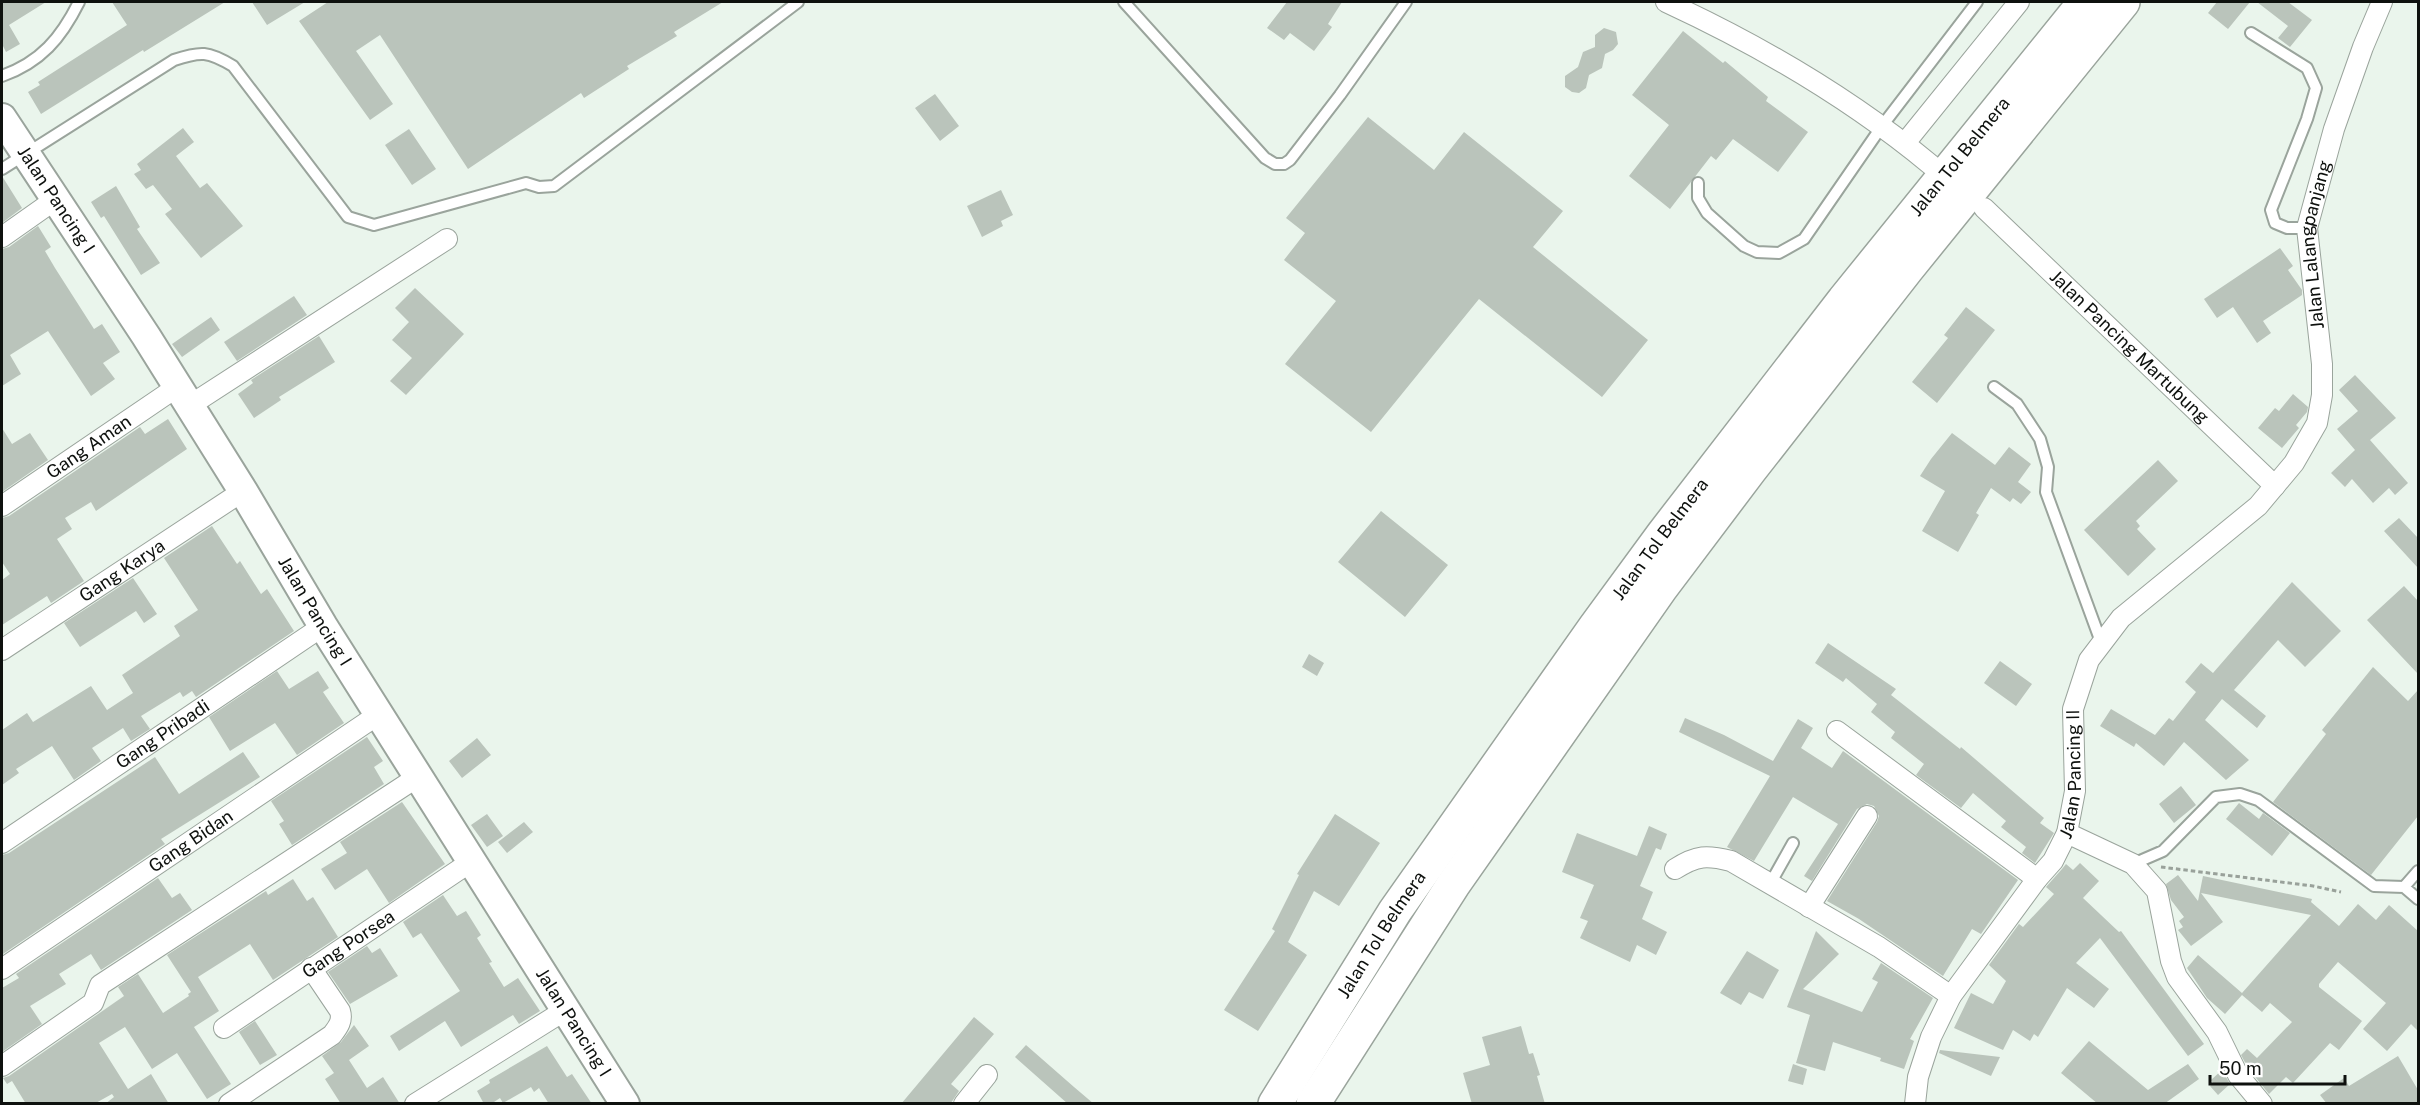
<svg xmlns="http://www.w3.org/2000/svg" width="2420" height="1105" font-family="'Public Sans',sans-serif">
<rect width="100%" height="100%" fill="#eaf5ec"/>
<path fill="#bac4bb" d="M2,2h44l-37,23 11,19 -14,8 -4,-8z
M112,2h113l-81,50 -1,-2 -102,64 -13,-22 12,-7 -2,-3 89,-57z
M252,2h53l-38,23z
M328,2h395l-49,30 3,4 -50,30 2,3 -45,29 -3,-5 -113,76 -88,-134 -24,16 37,53 -23,16 -71,-99z
M1287,2h55l-14,22 4,3 -18,24 -24,-18 -6,7 -17,-12z
M2217,2h33l-22,27 -20,-16z
M2257,2h31l24,18 -22,27 -12,-9 10,-12z
M1604,28l12,4 2,12 -5,6 -8,4 -3,14 -13,7 -3,13 -7,5 -7,-1 -7,-5v-11l13,-9 5,-15 12,-5v-12z
M1683,31l40,32 2,-2 43,36 -2,4 42,31 -30,40 -45,-33 -17,21 -5,-4 -41,53 -41,-33 40,-51 -37,-30z
M935,94l24,32 -19,15 -25,-33z
M1368,117l66,53 30,-38 99,79 -30,36 115,93 -46,57 -123,-98 -108,133 -86,-68 51,-63 -52,-41 21,-27 -19,-15z
M183,128l11,14 -18,14 24,32 7,-5 36,43 -42,32 -36,-44 7,-5 -19,-24 -7,4 -12,-15 7,-4 -4,-6z
M409,129l27,40 -24,16 -27,-40z
M2,176l20,32 -20,15z
M116,186l24,41 -3,2 23,34 -19,12 -37,-59 -3,2 -10,-16z
M1001,190l12,25 -12,6 2,5 -21,11 -15,-31z
M38,226l13,21 -6,4 10,17 39,61 8,-5 18,28 -17,11 12,16 -24,17 -43,-65 -38,24 11,19 -19,12v-137l7,-2z
M2280,248l13,18 -5,4 14,20v5l-39,26 8,12 -14,10 -24,-36 -16,11 -13,-19z
M415,288l49,46 -58,61 -16,-14 22,-23 -20,-18 17,-18 -14,-14z
M294,296l13,19 -70,46 -13,-19z
M1966,307l29,23 -58,73 -25,-21 36,-44 -4,-3z
M211,317l9,13 -38,27 -10,-13z
M319,336l16,26 -56,35 2,3 -27,18 -16,-24 15,-11 -2,-3z
M2355,375l41,43 -26,22 38,43 -13,12 -6,-7 -16,15 -21,-24 -7,8 -14,-14 24,-23 -18,-21 21,-18 -19,-21z
M2293,394l15,13 -1,5 -11,13 3,3 -17,20 -24,-20 17,-20 4,3z
M168,419l19,30 -91,62 -5,-9 -26,16 7,11 -15,10 27,42 -33,22 -4,-7 -45,29v-45l8,-6 -8,-12v-44l7,-2 131,-89 5,7z
M2,428l10,16 18,-11 18,27 -46,32z
M1952,433l43,32 14,-18 22,17 -13,18 13,10 -10,12 -8,-6 -3,4 -19,-14 -15,25 3,2 -21,37 -36,-21 23,-40 -25,-15 11,-17z
M2158,460l20,21 -42,40 4,5 -3,3 19,20 -28,27 -44,-46z
M1381,511l67,54 -43,52 -67,-55z
M2399,518l19,20v30l-34,-37z
M212,526l25,38 3,-3 21,33 6,-5 27,42 -98,66 -4,-6 -9,6 -3,-5 -39,24 9,13 -19,12 -8,-13 -31,20 9,13 -27,19 -22,-34 -36,23 3,4 -17,12v-55l25,-17 6,9 58,-36 16,24 26,-17 -11,-18 58,-39 -6,-10 24,-16 -34,-52z
M133,578l24,36 -13,9 -8,-12 -56,36 -16,-24z
M2292,582l49,49 -36,36 -27,-27 -44,50 32,26 -9,12 -35,-29 -17,21 44,40 -23,20 -42,-38 -20,24 -28,-23 -2,4 -34,-21 11,-17 44,26 14,-17 4,3 23,-29 -11,-10 16,-19 12,10z
M2404,586l14,15v73l-51,-54z
M1828,643l68,46 -5,6 69,54 1,-2 83,71 -4,5 14,10 -19,30 -13,-10 4,-6 -25,-20 5,-6 -33,-28 -12,15 -45,-33 8,-11 -33,-26 4,-6 -24,-20 6,-8 -31,-26 -3,4 -28,-19z
M1309,654l15,9 -7,13 -15,-9z
M2000,661l32,23 -16,22 -32,-23z
M2373,667l35,34 10,-11v126l-47,59 -98,-73 53,-68 -4,-4z
M277,671l12,18 29,-18 11,17 -6,4 21,31 -47,32 -22,-32 -45,28 -21,-34z
M1685,718l39,17 49,26 25,-42 15,9 -12,20 31,20 11,-17 175,129 -37,54 -9,-5 -29,47 -84,-57 -32,-18 50,-79 2,-6 -5,-10 -7,-2 -10,5 -45,72 -8,-5 34,-52 -45,-27 -39,64 -27,-14 43,-71 -91,-44z
M367,737l16,24 -9,6 10,17 -92,61 -13,-21 5,-3 -13,-20z
M477,738l14,17 -29,23 -13,-17z
M243,752l17,25 -99,62 4,5 -162,110 -1,-3v-96l7,-2 146,-96 24,37z
M2181,786l15,19 -22,18 -15,-19z
M402,802l43,62 -56,39 -22,-34 -32,21 -14,-21 26,-16 -7,-11z
M2239,803l20,16 4,-6 27,20 -18,23 -46,-37z
M487,814l16,22 -16,11 -16,-22z
M1335,814l45,29 -41,63 -25,-15 -26,51 19,13 -49,76 -34,-21 51,-79 -3,-2 27,-54 -2,-1z
M524,822l9,10 -26,21 -9,-11z
M1649,826l18,8 -6,16 -5,-2 -16,38 13,6 -11,27 25,13 -11,23 -19,-10 -7,17 -50,-24 8,-17 -8,-3 14,-33 -32,-13 15,-39 60,23z
M2080,863l19,18 -16,17 36,34 2,-1 83,113 -16,12 -88,-118 -24,25 33,26 -15,19 -27,-20 -29,49 -4,-3 -4,7 -17,-11 -10,20 -49,-22 17,-35 22,11 13,-23 -17,-16 30,-41 4,3 31,-33 -8,-7 16,-18 4,-5 7,6z
M2178,875l20,26 5,-25 109,23 -1,3 28,24 19,-22 18,16 13,-15 29,26v100l-7,-7 -24,27 -24,-22 23,-26 -48,-41 -19,22v3l43,34 -23,29 -9,-7 -37,40 -7,-6 -17,17 -21,-26 -7,-13 6,-6 10,9 35,-36 -22,-19 -8,9 -20,-17 -17,19 -18,-16 -20,-30 11,-13 44,38 69,-78 -110,-22 22,29 -32,24 -13,-16 5,-3 -4,-6 5,-4 -13,-17 -5,-16z
M158,878l14,20 8,-5 12,17 -91,60 -10,-16 -32,20 7,10 -36,22 12,18 -40,28v-64l17,-10 -3,-4z
M293,879l14,22 6,-4 25,40 -65,43 -23,-36 -52,33 21,34 -25,16 37,57 -24,15 -30,-46 -25,16 -27,-42 -26,16 29,46 23,-15 18,30h-64l9,-7 -2,-3 -18,10h-68l-14,-23 -5,3 -4,-6 6,-2 115,-80 -6,-9 20,-13 25,39 26,-17 -1,-2 3,-2 -24,-37 99,-64 2,4z
M443,895l14,21 9,-5 15,24 -4,3 15,24 -3,1 15,24 14,-9 22,33 -21,13 -6,-9 -52,32 -16,-26 -46,30 -9,-15 70,-45 -39,-58 -8,5 -10,-16z
M1816,931l23,23 -36,35 59,23 16,-30 -6,-3 9,-16 52,35 -23,41 4,2 -10,28 -24,-8 1,-3 -48,-16 -8,29 -29,-8 14,-48 -23,-8z
M367,946l5,7 8,-5 18,28 -48,28 -22,-32z
M1747,951l32,19 -16,29 -14,-7 -8,13 -21,-12z
M974,1017l20,17 -43,50 8,7 -6,9 -3,4h-49z
M255,1021l22,34 -17,10 -21,-33z
M354,1025l15,21 -20,14 18,28 16,-11 17,27h-59l-16,-25 9,-6 -12,-17 19,-14z
M1521,1026l8,28 4,-1 7,22 -3,1 8,28h-73l-9,-31 27,-8 -8,-28z
M2089,1041l59,49 40,-26 11,15 -35,25h-66l-37,-31z
M1026,1045l48,42 20,17h-26l-53,-47z
M547,1046l20,31 5,-3 20,30h-43l-10,-16 -5,4 -3,-5 -28,16 -3,-5 -9,6h-7l-7,-13 13,-8 -1,-3z
M1940,1050l60,7 -9,19 -52,-23z
M2398,1056l20,34v14h-91l-7,-9 24,-17 5,8z
M1793,1064l14,5 -4,16 -15,-4z
M2222,1070l8,14 -12,11 -8,-9 3,-3 -2,-3z"/>
<g fill="none" stroke-linecap="round" stroke-linejoin="round">
<defs>
<path id="service" d="M1124,2l141,156 10,6h9l6,-4 50,-65 66,-93
M2251,33l56,35 9,20 -9,31 -36,91 4,13 12,5h20
M2,76c39,-14 59,-38 77,-74
M2,169l172,-109c27,-9 34,-9 59,6l115,151 26,8 152,-42 13,4 15,-1 244,-184
M1698,183v15l9,15 37,33 13,6 22,1 25,-14 78,-113 95,-124
M1994,387l23,17 23,35 8,28 -2,25 55,150
M2133,864l30,-13 53,-54 24,-3 18,6 116,86 30,1 14,12
M1770,884l23,-41
M2404,887l14,-16"/>
<g id="minor">
<path d="M1666,2c95,44 184,96 265,163"/>
<path d="M1905,143l114,-141"/>
<path id="s1" d="M1984,208l291,278"/>
<path d="M2,237l54,-38"/>
<path d="M189,406l258,-167"/>
<path id="s2" d="M2,506l175,-119"/>
<path id="s3" d="M2,650l241,-159"/>
<path d="M1837,731l200,148"/>
<path d="M2067,833l66,31 24,27 14,70 6,16 40,55 21,43 24,29"/>
<path id="s4" d="M2,843l321,-217"/>
<path d="M1675,869c22,-14 32,-14 56,-8l148,86 72,49"/>
<path d="M1809,907l58,-91"/>
<path id="s5" d="M2,969l377,-255"/>
<path id="s6" d="M224,1028l248,-167"/>
<path d="M2,1066l91,-63 7,-18 319,-209"/>
<path d="M229,1104l103,-69c6,-8 11,-14 8,-24l-29,-43"/>
<path d="M415,1104l152,-95"/>
<path d="M964,1104l23,-29"/>
<path id="s7" d="M1915,1104l3,-27 13,-40 20,-41 86,-117 16,-18 14,-28 8,-42 -2,-82 16,-49 32,-42 137,-112 36,-43 23,-40 5,-28v-31l-15,-136 27,-99 29,-82 19,-45"/>
</g>
<g id="secondary">
<path id="s8" d="M2,118l144,218 97,155 80,135 302,478"/>
</g>
<g id="motorway">
<path id="s9" d="M1275,1104l120,-193 200,-284 69,-94 180,-233 241,-298"/>
<path d="M1313,1104l140,-219 208,-297 89,-118 157,-201 216,-267"/>
</g>
</defs>
<use href="#service" stroke="#9aa49c" stroke-width="14"/>
<use href="#minor" stroke="#9aa49c" stroke-width="22"/>
<use href="#secondary" stroke="#9aa49c" stroke-width="32"/>
<use href="#motorway" stroke="#9aa49c" stroke-width="36"/>
<path stroke="#99a19a" stroke-width="3" stroke-dasharray="4.5 3" stroke-linecap="butt" d="M2161,867l152,19 28,6"/>
<use href="#service" stroke="#fff" stroke-width="10"/>
<use href="#minor" stroke="#fff" stroke-width="20"/>
<use href="#secondary" stroke="#fff" stroke-width="28"/>
<use href="#motorway" stroke="#fff" stroke-width="33"/>
</g>
<g text-anchor="middle" stroke-width="5" stroke-linejoin="round" paint-order="stroke">
<g font-size="18" fill="#0e110e" stroke="#fff">
<text dy="6" stroke="none"><textPath href="#s9" startOffset="1170">Jalan Tol Belmera</textPath></text>
<text dy="6" stroke="none"><textPath href="#s8" startOffset="98">Jalan Pancing I</textPath></text>
<text dy="6" stroke="none"><textPath href="#s7" startOffset="1004">Jalan Lalangpanjang</textPath></text>
<text dy="6" stroke="none"><textPath href="#s1" startOffset="201">Jalan Pancing Martubung</textPath></text>
<text dy="6" stroke="none"><textPath href="#s2" startOffset="105">Gang Aman</textPath></text>
<text dy="6" stroke="none"><textPath href="#s9" startOffset="684">Jalan Tol Belmera</textPath></text>
<text dy="6" stroke="none"><textPath href="#s3" startOffset="144">Gang Karya</textPath></text>
<text dy="6" stroke="none"><textPath href="#s8" startOffset="584">Jalan Pancing I</textPath></text>
<text dy="6" stroke="none"><textPath href="#s4" startOffset="194">Gang Pribadi</textPath></text>
<text dy="6" stroke="none"><textPath href="#s7" startOffset="375">Jalan Pancing II</textPath></text>
<text dy="6" stroke="none"><textPath href="#s5" startOffset="228">Gang Bidan</textPath></text>
<text dy="6" stroke="none"><textPath href="#s9" startOffset="200">Jalan Tol Belmera</textPath></text>
<text dy="6" stroke="none"><textPath href="#s6" startOffset="150">Gang Porsea</textPath></text>
<text dy="6" stroke="none"><textPath href="#s8" startOffset="1070">Jalan Pancing I</textPath></text>
</g>
</g>
<rect width="2420" height="1105" fill="none" stroke="#0e110e" stroke-width="6"/>
<path d="M2210 1075v9h135v-9" fill="none" stroke="#0e110e" stroke-width="3"/>
<text x="2219" y="1075" font-size="18" fill="#0e110e" stroke="#ffffff" stroke-width="4.5" paint-order="stroke">50 m</text>
</svg>
